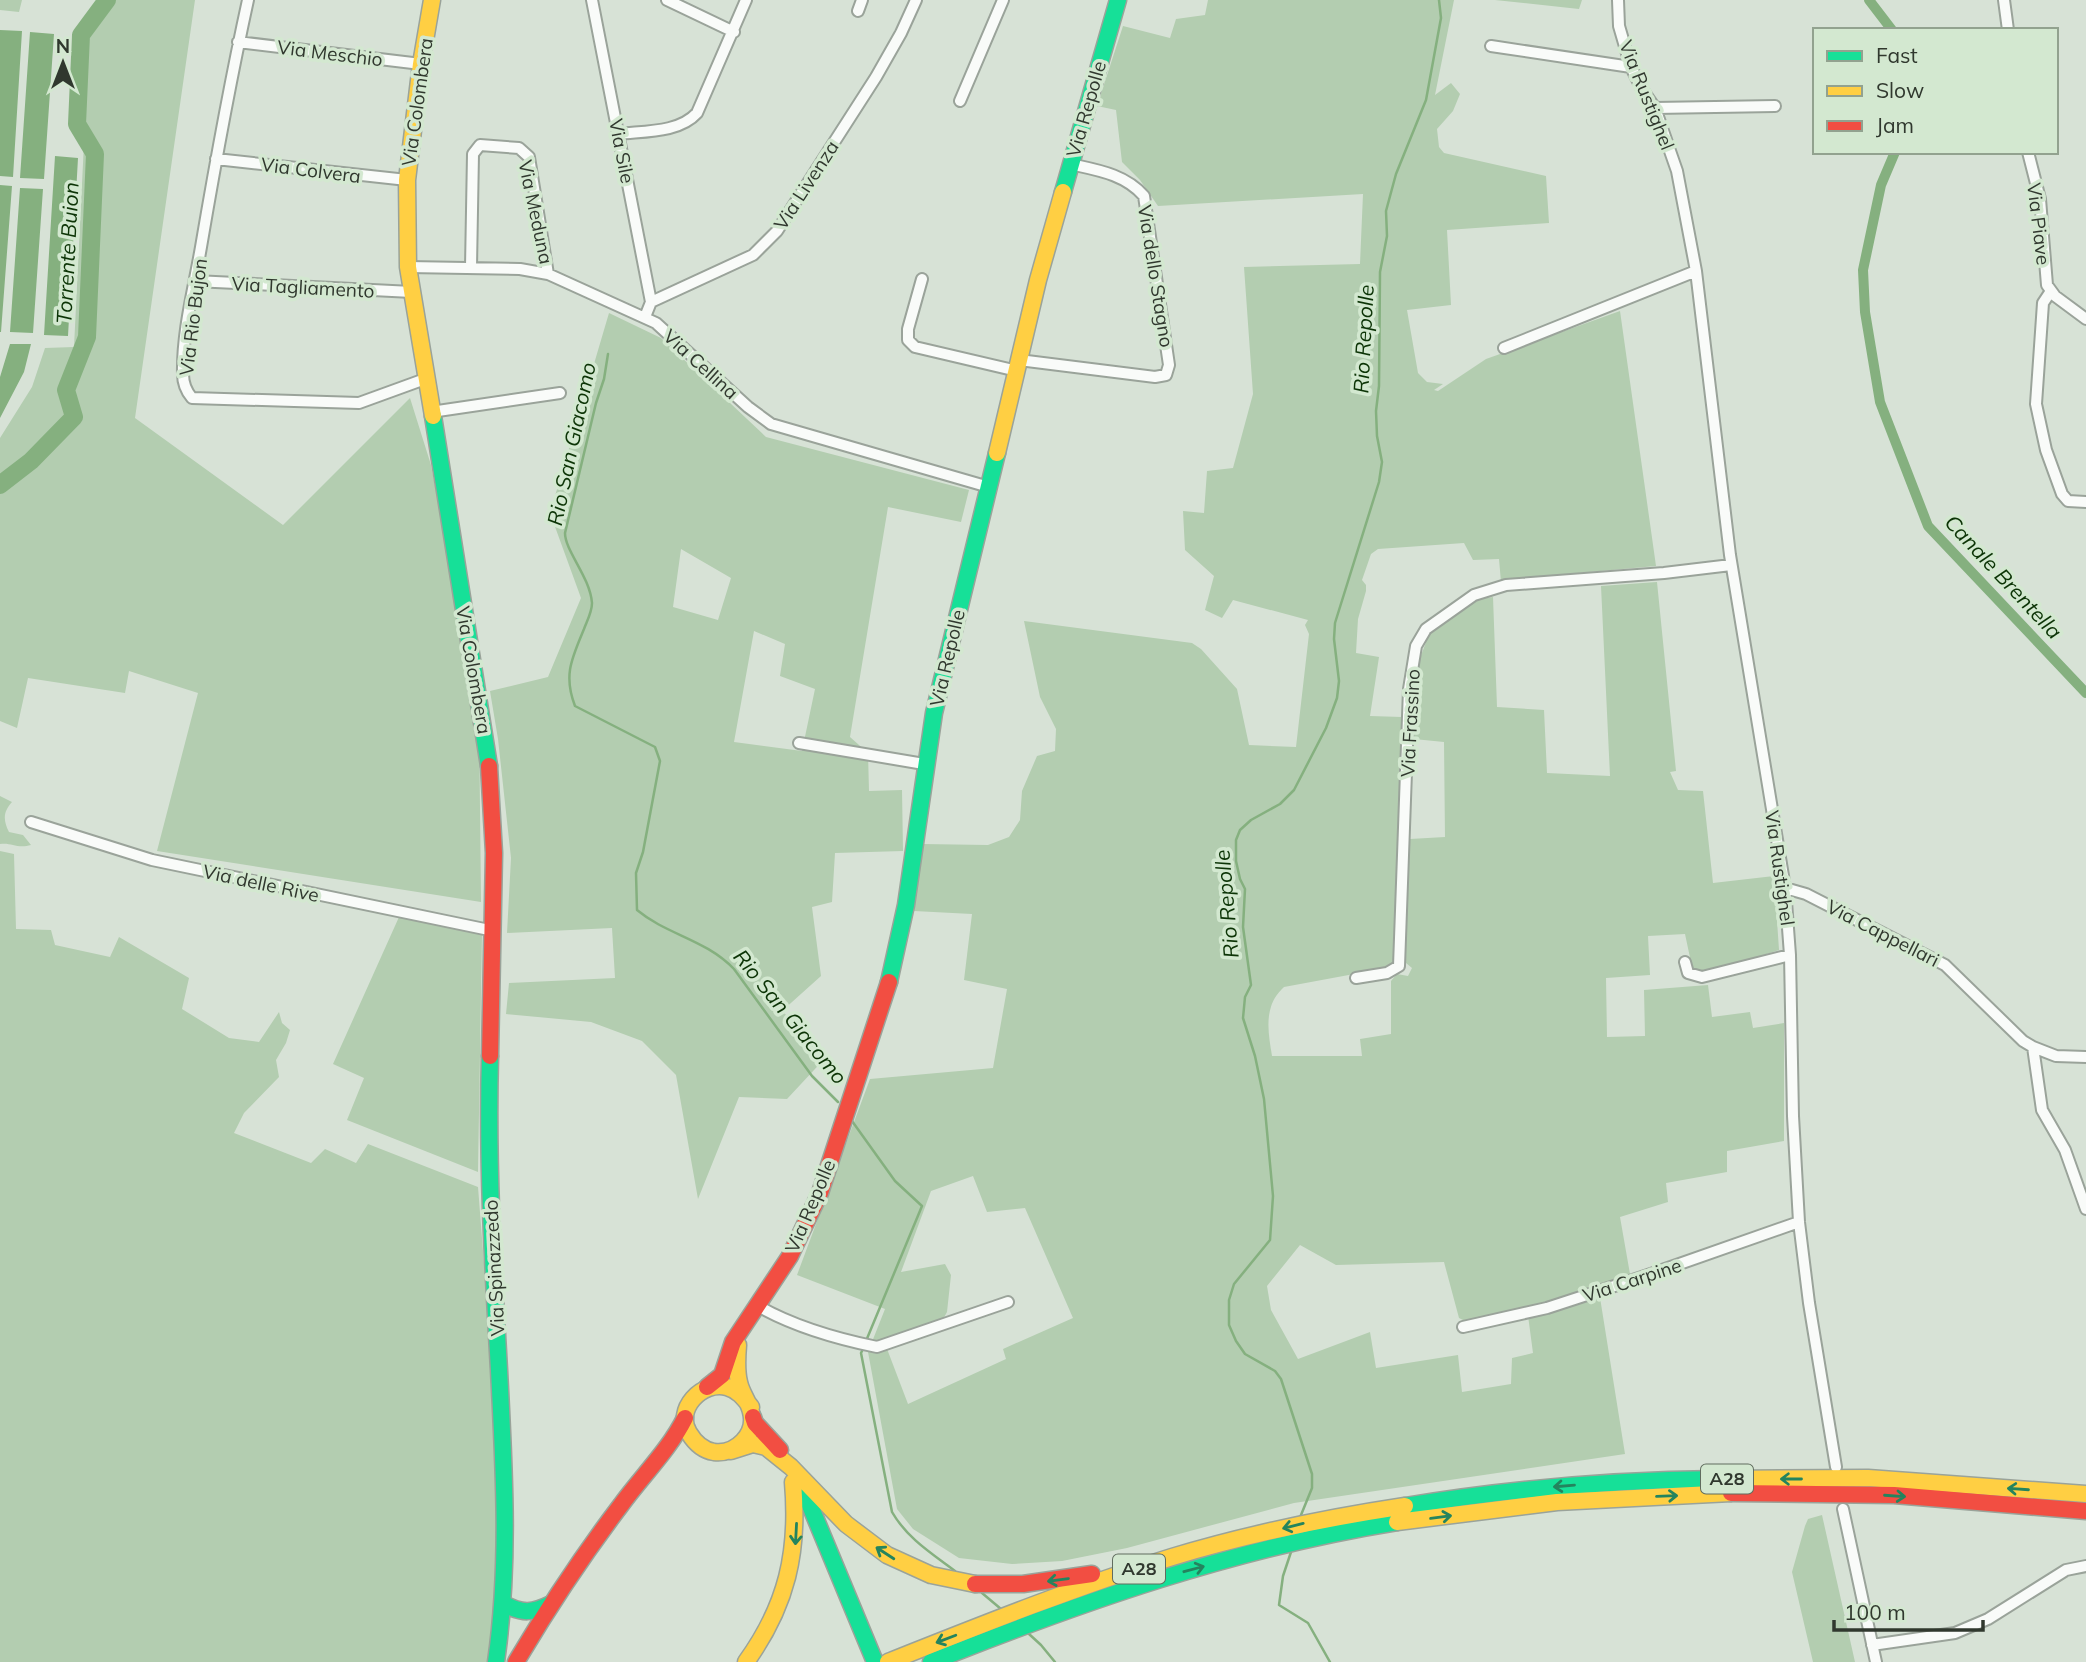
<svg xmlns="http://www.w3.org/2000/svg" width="2086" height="1662" font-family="Mulish,sans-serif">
<rect width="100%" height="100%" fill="#d7e2d6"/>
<path fill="#b3cdb0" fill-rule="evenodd" d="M0,0h22l-3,12 -19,-2z
M104,0h91l-60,418 148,107 127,-127 21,67 48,250 2,187 -324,-51 41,-158 -69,-22 -4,22 -97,-15 -11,50 -17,-7v-283l32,-51 13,-39 29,-1 10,-204 -12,-17 1,-80z
M1208,0h246l-19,95 16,-12 9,11 -7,17 -16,18 2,18 5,6 102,23 3,47 -102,7 4,75 -44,5 11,63 9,9 16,2 -9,6 4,1 48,-32 134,-48 36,255 -111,10 -44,6 -2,-23 -26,1 -9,-17 -86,6 -7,5 -9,26 4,5v6l-8,28 -2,34 23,4 -9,59 32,1 -8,240 -1,7 -12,5 -97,18c-21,19 -16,44 -12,69h90l-2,-17 31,-5v-53l6,-7 11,2 4,-8 -6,-5 -2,-8 6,-116 35,-2 -1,-95 -30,-3 5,-78 10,-27 43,-34 21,-3 4,110 47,3 3,63 63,3 -9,-190 56,-4 19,189 -6,1 8,18 25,1 10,92 61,-7 5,74 -65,21 -17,2 -5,-6 -7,-33 -37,2 2,39 -44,3 1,59 38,-1 -1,-46 64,-5 4,32 38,-5 3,16 31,-5v118l-57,10v21l-61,11 2,19 -48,15 10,57 -32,11 27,169 -331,49 -167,45 -65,13 -50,3 -53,-6 -46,-29 -16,-20 -29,-157 17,-43 -88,-34 73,-196 123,-11 14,-79 -43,-9 8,-66 -58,-3 8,-67 66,1 21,-8 11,-17 2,-29 15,-35 18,-5 1,-22 -16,-32 -16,-76 168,22 9,6 36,40 12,56 47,2 13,-113 -4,-9 3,-5 -75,-20 -11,18 -17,-8 9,-34 -29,-26 -2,-39 21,2 3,-42 26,-3 20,-74 -9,-127 116,-3 3,-70 -205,12 -18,-26 -18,-18 -6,-52 -19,-4 26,-80 47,12 6,-19 29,-4zM973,1176l14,36 38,-4 48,110 -70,31 3,10 -98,45 -24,-63 58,-20 5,-9 4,-37 -6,-11 -44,8 30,-81zM1300,1245l36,20 108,-3 15,56 8,4 60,-14 6,45 -21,5 -1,26 -49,8 -4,-37 -82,13 -6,-36 -72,27 -27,-49 -4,-24z
M1495,0h87l-3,9z
M609,313l52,25 105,99 203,53 -8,32 -73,-15 -38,230 18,16 1,38 33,-1 1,61 -68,2 -3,49 -20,5 9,69 -39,35 46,44 -41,44 -48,-2 -41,102 -22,-124 -34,-34 -51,-19 -85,-8 3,-31 106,-5 -3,-50 -105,5 4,-75 -13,-119 -8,-48 58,-14 33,-79 -31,-85zM681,549l50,29 -13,42 -45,-13zM754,631l31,13 -5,32 35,13 -13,62 -68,-9z
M0,796l12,6c-9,10 -9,18 -3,30l14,3 8,10c-14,4 -20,-3 -31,-1z
M0,851l14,3 2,75 35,1 4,15 55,12 9,-20 70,41 -7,31 47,29 30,4 20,-30 3,11 8,7 -4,13 -10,17 3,17 -35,36 -10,20 77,30 14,-14 31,14 12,-19 110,43 22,281 1,138 -11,56h-490z
M399,917l83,17 -4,238 -131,-52 17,-42 -31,-14z
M1822,1515l33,147h-42l-21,-90 13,-46 3,-7z"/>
<path fill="#85b07f" d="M0,30l22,1 -9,146 -13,-1z
M30,32l24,2 -10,145 -24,-1z
M55,156l23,2 -10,178 -24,-1z
M0,185l12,1 -11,146h-1z
M20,188l23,1 -10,144 -23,-1z
M10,344h21l-7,28 -24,46v-41z"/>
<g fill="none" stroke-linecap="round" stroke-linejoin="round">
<path stroke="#85b07f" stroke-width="2.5" d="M608,354l-4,25 -8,24 -31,130c0,18 25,44 27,70 0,9 -5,18 -8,26 -12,29 -21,46 -9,77l80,41 5,14 -17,91 -7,21 1,37c30,25 68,29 97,59l78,107 26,26
M852,1121l43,60 27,25 -56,135
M864,1347l-3,6 31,159c15,26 39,41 63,59
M1301,1515l11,-27v-14l-31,-95 -6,-8 -30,-17 -9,-13 -7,-16v-25l5,-16 36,-44 3,-44 -9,-97 -9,-43 -12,-38 2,-21 6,-12 -8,-58 2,-38 -5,-10 -4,-18v-21l4,-10 11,-10 29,-16 14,-14 32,-62 11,-30 2,-17 -5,-42 1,-16 44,-141 3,-20 -5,-26 -1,-25 3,-25 1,-114 7,-36 -1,-25 10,-37 30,-74 15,-82 -2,-18
M1291,1552l-8,24 -4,29 29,18 22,39
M982,1593l19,16
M1029,1634l12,11 14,17"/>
<path stroke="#85b07f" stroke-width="10" d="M1869,0l23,30
M1895,152l-14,33 -18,85 2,42 15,90 48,124 158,167"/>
<path stroke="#85b07f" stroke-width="18" d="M0,485l31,-24 43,-44 -8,-27 21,-53 8,-183 -18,-30 4,-89 26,-35"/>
<defs>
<path id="street" d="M248,0c-18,82 -33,165 -47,247 -7,41 -19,85 -18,127 0,10 3,17 9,24l167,5 66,-24
M592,0l59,302
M667,0l67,32
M1618,0l1,26 12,41 11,22 13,19 22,63 19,100 34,284 55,333 5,67 3,161 6,106 10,81 27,164
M2004,0l4,30
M858,11l4,-11
M238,42l183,22
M1491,46l140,21
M960,101l43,-101
M1655,108l120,-2
M619,134c25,-3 60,-1 78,-21l49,-113
M2028,152l12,47 7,86 8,11 31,23
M216,159l191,21
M408,267l112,2 28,5 108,49 92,84 23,17 218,63
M471,267l2,-113 7,-9 39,3 10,9 19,117
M922,279l-14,50v11l7,7 102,24
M195,281l217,11
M2051,291l-8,12 -7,101 10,46 16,44 6,7 18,1
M645,317l6,-15 102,-47 24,-24 99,-154 25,-44 15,-33
M1504,348l192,-77
M1019,360l136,17 11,-2 3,-10 -25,-169c-19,-22 -47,-26 -74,-32
M431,412l129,-19
M799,743l125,21
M31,822l121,38 342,71
M1785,888l21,6 139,71 78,76 10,6 9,63 23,40 21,59
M1685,962l3,11 14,4 88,-22
M1356,978l31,-5 12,-7 10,-277 7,-43 10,-17 48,-34 32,-10 158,-12 67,-8
M2033,1047l23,9 30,1
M758,1306c35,20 80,33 119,41l131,-45
M1463,1327l84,-19 101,-33 151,-53
M1843,1509l33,153
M1872,1645l83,-12 33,-14 78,-49 20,-4"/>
<path id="fast" d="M1063,192l55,-192
M433,416l56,350
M889,982l17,-77 28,-192 63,-260
M490,1056c-3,105 3,209 9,314 5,98 11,194 -3,292
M802,1486l73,176
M1405,1506c103,-17 208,-26 313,-27
M504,1604c18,10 29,9 47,0
M931,1662c151,-60 304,-114 466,-140"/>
<path id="slow" d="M432,0l-11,64 -14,116 1,87 25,149
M997,453l41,-173 25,-88
M738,1345c-1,12 -2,25 1,37 2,11 10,20 12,30 6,22 -15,43 -37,40 -12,-2 -19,-9 -25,-19 -15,-23 13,-53 38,-46 11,3 17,11 24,20
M731,1451l22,-7 13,3 25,20 55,57 41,31 44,20 44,9
M1718,1479l150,-1 218,16
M1397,1522l160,-20 174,-9
M746,1662c41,-57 53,-110 47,-180
M888,1662c93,-37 188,-75 284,-105 76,-23 154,-39 233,-51"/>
<path id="jam" d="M489,766l5,87 -4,203
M707,1387l15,-12 11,-33 57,-86 30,-63 69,-211
M753,1417l2,6 25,27
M1731,1493l163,2 192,16
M975,1584h48l69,-10
M516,1662c32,-54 67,-107 105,-157 21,-29 48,-55 64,-87"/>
</defs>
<use href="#street" stroke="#9aa39a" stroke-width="14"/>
<use href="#fast" stroke="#9aa39a" stroke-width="19"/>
<use href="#slow" stroke="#9aa39a" stroke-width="19"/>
<use href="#jam" stroke="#9aa39a" stroke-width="19"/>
<use href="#street" stroke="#f9fbf9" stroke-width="10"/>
<use href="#fast" stroke="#16e098" stroke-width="16"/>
<use href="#slow" stroke="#ffcf43" stroke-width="16"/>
<use href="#jam" stroke="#f24e42" stroke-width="16"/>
</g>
<defs><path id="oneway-shaft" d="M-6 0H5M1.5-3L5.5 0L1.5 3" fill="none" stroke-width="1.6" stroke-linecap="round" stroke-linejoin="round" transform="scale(1.75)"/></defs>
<g stroke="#24845e">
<use href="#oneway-shaft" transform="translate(1791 1479) rotate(180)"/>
<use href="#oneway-shaft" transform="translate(1564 1486) rotate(175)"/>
<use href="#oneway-shaft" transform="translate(2018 1489) rotate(-176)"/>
<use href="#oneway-shaft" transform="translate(1667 1496) rotate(-2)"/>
<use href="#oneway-shaft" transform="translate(1895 1496) rotate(4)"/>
<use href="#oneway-shaft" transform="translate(1441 1517) rotate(-8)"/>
<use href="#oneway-shaft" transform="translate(1293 1526) rotate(166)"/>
<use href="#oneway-shaft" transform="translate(796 1534) rotate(93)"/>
<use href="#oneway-shaft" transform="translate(885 1553) rotate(-147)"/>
<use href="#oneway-shaft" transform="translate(1194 1569) rotate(-15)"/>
<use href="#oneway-shaft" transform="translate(1058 1580) rotate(172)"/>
<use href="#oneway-shaft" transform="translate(946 1639) rotate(159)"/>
</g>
<g text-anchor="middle" stroke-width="7" stroke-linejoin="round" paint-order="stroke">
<g fill="#d3e8d0" stroke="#616d5f" stroke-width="2">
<rect x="1701" y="1464.5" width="52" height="29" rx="5"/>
<rect x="1113" y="1554.5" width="52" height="29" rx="5"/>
</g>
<g font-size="18" font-weight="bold" fill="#30382e">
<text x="1727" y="1485">A28</text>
<text x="1139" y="1575">A28</text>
</g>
<g font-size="19" fill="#30382e" stroke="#d3e8d0">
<text transform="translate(330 53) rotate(7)" y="7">Via Meschio</text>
<text transform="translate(1647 95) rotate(68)" y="7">Via Rustighel</text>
<text transform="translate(417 102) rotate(-82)" y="7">Via Colombera</text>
<text transform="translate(1086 109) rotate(-74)" y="7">Via Repolle</text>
<text transform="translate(622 151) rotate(79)" y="7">Via Sile</text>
<text transform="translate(311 170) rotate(7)" y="7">Via Colvera</text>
<text transform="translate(806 185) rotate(-57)" y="7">Via Livenza</text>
<text transform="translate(536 212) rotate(78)" y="7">Via Meduna</text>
<text transform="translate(2039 224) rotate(83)" y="7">Via Piave</text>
<text transform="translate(1156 276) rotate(81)" y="7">Via dello Stagno</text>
<text transform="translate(303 287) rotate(3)" y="7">Via Tagliamento</text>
<text transform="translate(193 317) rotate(-83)" y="7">Via Rio Bujon</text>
<text transform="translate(701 364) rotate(42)" y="7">Via Cellina</text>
<text transform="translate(947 658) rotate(-77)" y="7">Via Repolle</text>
<text transform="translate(474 670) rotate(80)" y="7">Via Colombera</text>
<text transform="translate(1410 723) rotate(-87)" y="7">Via Frassino</text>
<text transform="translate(1780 868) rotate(82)" y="7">Via Rustighel</text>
<text transform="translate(261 883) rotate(12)" y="7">Via delle Rive</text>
<text transform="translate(1883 933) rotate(27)" y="7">Via Cappellari</text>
<text transform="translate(810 1206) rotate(-67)" y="7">Via Repolle</text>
<text transform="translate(494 1268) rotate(-93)" y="7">Via Spinazzedo</text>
<text transform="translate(1632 1280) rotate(-18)" y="7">Via Carpine</text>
</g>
<g font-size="21" font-style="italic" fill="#0c3406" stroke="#d3e8d0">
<text transform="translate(68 253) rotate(-87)" y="7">Torrente Buion</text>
<text transform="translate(1364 339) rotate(-87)" y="7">Rio Repolle</text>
<text transform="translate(572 444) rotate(-78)" y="7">Rio San Giacomo</text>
<text transform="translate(2003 577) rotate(47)" y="7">Canale Brentella</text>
<text transform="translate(1227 904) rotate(-95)" y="7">Rio Repolle</text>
<text transform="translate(790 1017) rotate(51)" y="7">Rio San Giacomo</text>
</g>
</g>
<rect x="1813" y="28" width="245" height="126" fill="#d3e8d0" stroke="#92a28f" stroke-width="2"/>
<rect x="1827" y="51" width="35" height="10" fill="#16e098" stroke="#92a28f" stroke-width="2"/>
<text x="1876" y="63" font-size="21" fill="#30382e">Fast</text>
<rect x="1827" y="86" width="35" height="10" fill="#ffcf43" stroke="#92a28f" stroke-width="2"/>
<text x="1876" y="98" font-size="21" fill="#30382e">Slow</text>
<rect x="1827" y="121" width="35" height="10" fill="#f24e42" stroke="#92a28f" stroke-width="2"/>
<text x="1876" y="133" font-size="21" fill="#30382e">Jam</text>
<g transform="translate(63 63)" stroke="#d3e8d0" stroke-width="5" paint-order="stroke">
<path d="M0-5L12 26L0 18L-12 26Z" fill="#30382e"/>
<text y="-10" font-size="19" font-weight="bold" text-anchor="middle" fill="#30382e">N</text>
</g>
<path d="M1834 1620v10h149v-10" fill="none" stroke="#30382e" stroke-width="3.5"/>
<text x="1844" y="1620" font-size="21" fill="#30382e" stroke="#d3e8d0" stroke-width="5" paint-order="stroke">100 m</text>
</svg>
